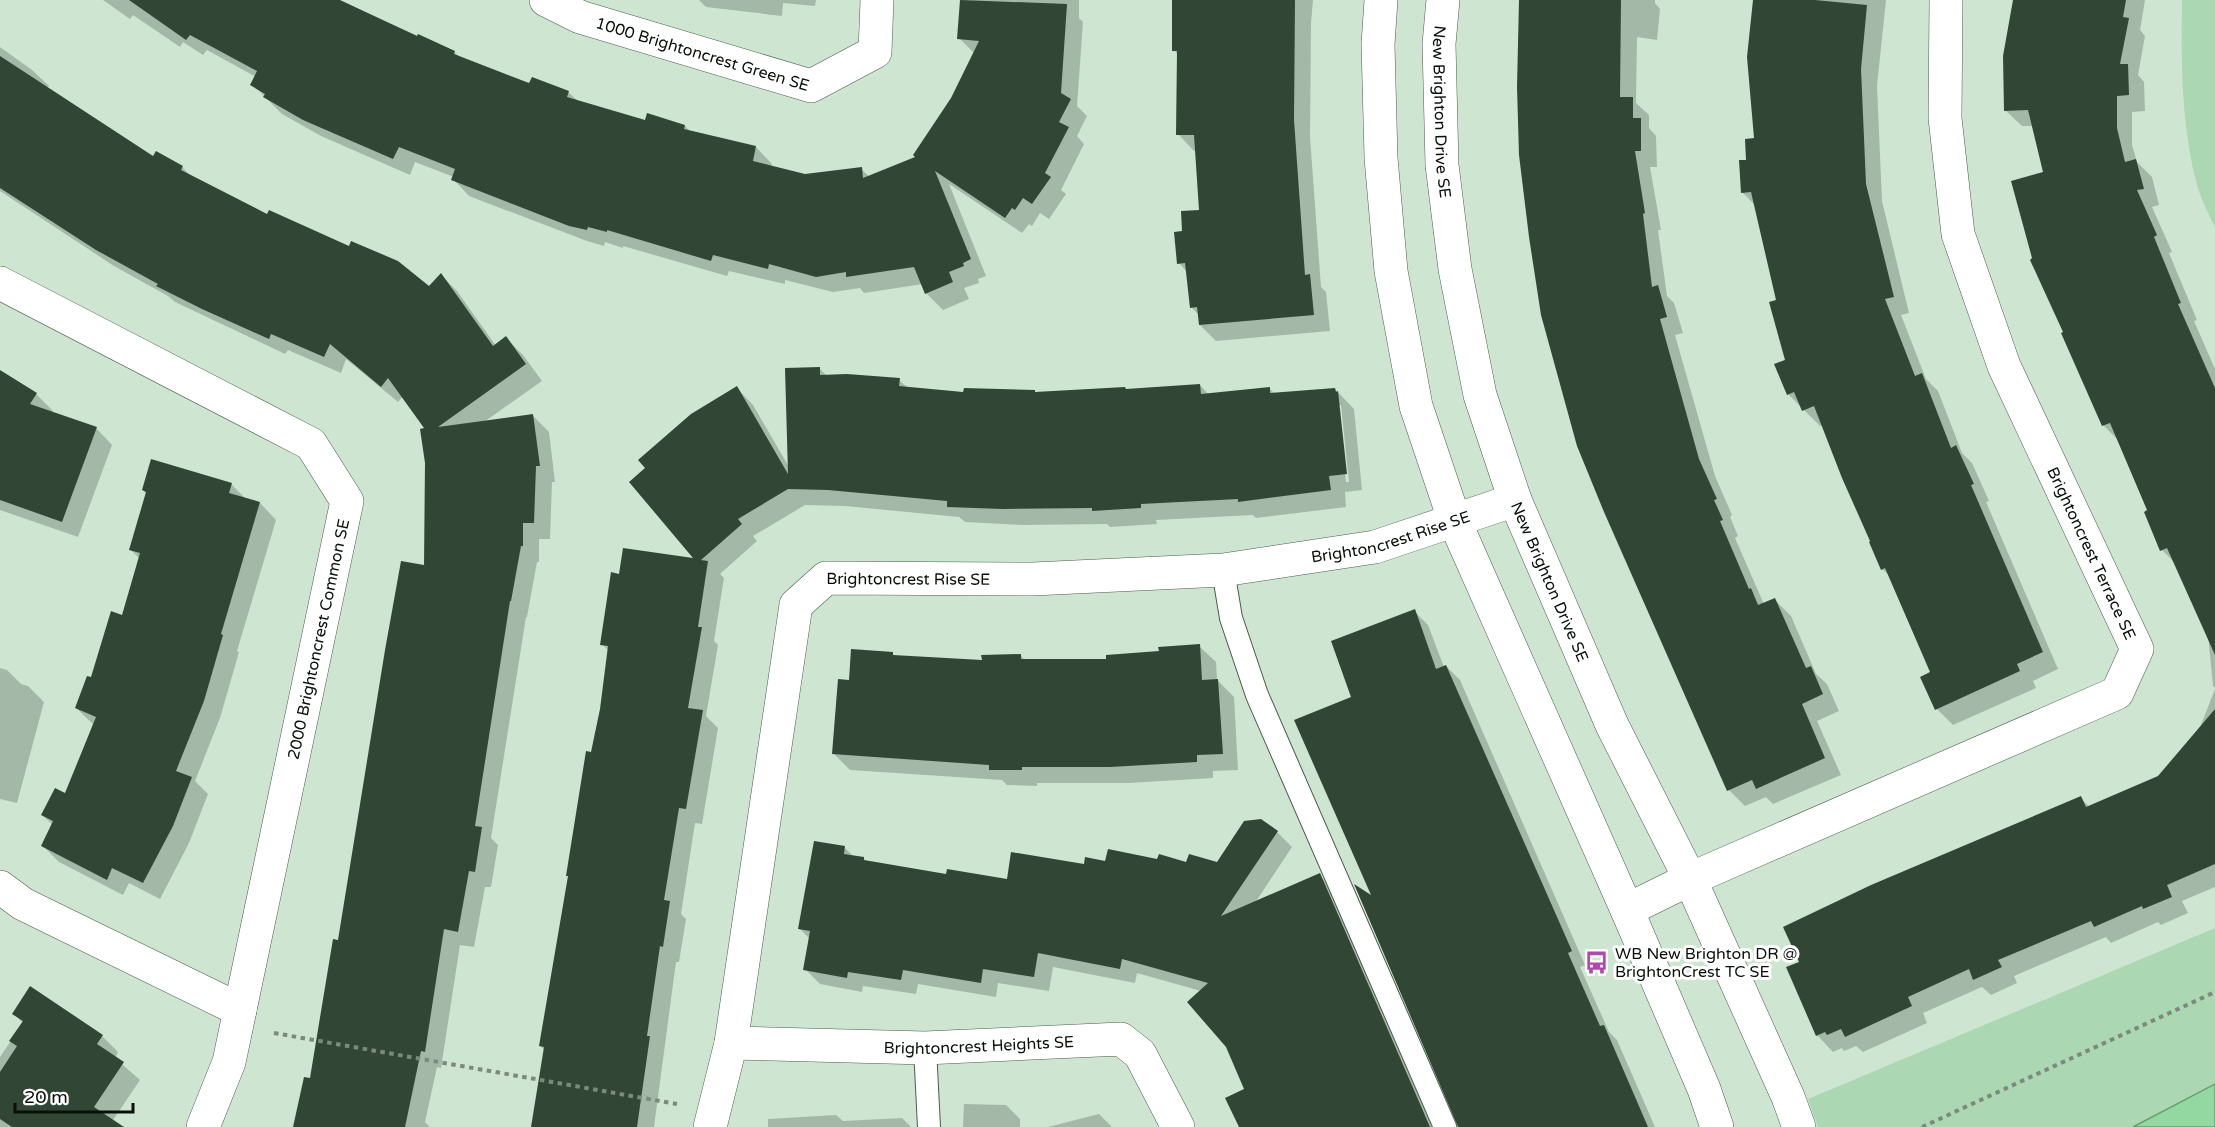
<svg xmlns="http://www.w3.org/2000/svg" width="2215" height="1127" font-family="'Varela Round',sans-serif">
<rect width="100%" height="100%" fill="#cee6d1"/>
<path fill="#abd8b3" d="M2182,0h33v228c-6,-14 -14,-28 -18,-43 -16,-61 -16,-123 -15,-185z
M2215,928v199h-397l-10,-28z"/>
<path fill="#92d8a0" stroke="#699c73" stroke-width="1.5" d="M2215,1084v43h-82z"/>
<path fill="#0003" fill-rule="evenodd" d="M103,0h234l117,52 7,6 69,27 38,7 10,9 68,21 39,4 6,6 65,15 16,17 -1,3 34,9 56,-7 9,8 47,-19 35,-59 23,-45 -16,-16 2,-38h118v18l4,4 -6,84 10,10 -10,20 7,8 -23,46 5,4 -17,25 -9,-6 -8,13 -3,-2 -7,9 -73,-49 37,92 -8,3 1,4 -15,5 5,11 -26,11 -17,-17 -3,-9 -59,9 -4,-5 -27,4 -48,-12v4l-56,-13 -2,5 -104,-30v2l-18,-6 -1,4 -17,-5 -118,-45 -16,-17 1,-2 -39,-15 -5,13 -89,-39 -39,-22 -30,-30 4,-7 -49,-27 -4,5 -20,-13 -3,5 -47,-32 -3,4z
M699,0h117l-1,6 -32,-3 -1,13 -76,-9z
M1182,0h131l-2,23 -1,114 11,150 5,5 4,39 -114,10 -16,-16 -1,-10 -8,-8 -4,-35 -8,-9 5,-30 17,-22 -4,-60h-3l-16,-17v-79l-4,-5z
M1522,0h133v3l5,6 -3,31 -20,-3 -1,66 13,12v13l7,8 1,31h-7l11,63h-3l9,66 7,7 9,30 -8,2 40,141 17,39 -2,2 8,19 -3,2 28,64 2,2 10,-4 16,16 25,58 11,10 12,27 -22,10 24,54 -68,29 -7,-7 -21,9 -16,-16z
M1754,0h132l-9,86 5,115 27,112 -8,2 25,64 12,12 24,62 10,10 17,38 -3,1 72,167 -25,12 3,7 -83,37 -16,-16 -5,-36 -41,-96 -9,-8 -59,-144 -3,1 -32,-32 -2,-33 -8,-60 -22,-95 -14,-14 6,-31 7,-22z
M2014,0h131l-5,30 5,6 -7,39 6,7 1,29 -13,1v33l5,17 15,15 7,28 -7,2 20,45 -3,1 28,67 -3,1 21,48v319l-2,-2 -5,-51 -32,-71 -14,-14 -13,-39 -30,-70 -16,-16 -40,-92 2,-1 -20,-158 -12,-48h-11l-17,-16z
M0,47l32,23 17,16 -2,2 107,70 3,-5 25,14 10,10 76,39 161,72 12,-13 16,16 39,55 10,-8 17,17 19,26 -58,41 48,-7 17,17 6,50h-3l-2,57h-11v23h-2l-10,55h-1l-35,221 7,7 -7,42h-6l-11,60 -14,-2 -19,123 -4,-1 -12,55 5,5h-135l16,-47 29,-138 85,-375 1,-137 -23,-34 -5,6 -52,-43 -5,14 -53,-23 -3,4 -110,-52 -7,-6 -54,-30 -114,-75z
M819,368l8,8 72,4 9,8 57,5 162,-2 73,-6 9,10 60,-7 6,6 60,-5 19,20 8,81 -17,2 1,15 -90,11 -3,-3 -97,5 1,4 -47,3 -3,-3 -86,1 -56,-3 -6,-5 -114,-11 -40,-1 -52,31 4,5 -37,33 4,4 -10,63 4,4 -12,71 12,12 -16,96 -7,-1 -14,91 5,5 -7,43h-3l-22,165h-121l12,-77 -5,-4 61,-337 8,-58 -7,-7 18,-69 77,-15 40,-172 16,17 36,62zM1338,405h3l8,77h-3z
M0,372l36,22 17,17 -2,2 45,15 16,17 -34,92 -78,-27z
M231,484l16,16 13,3 16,17 -39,131 2,1 -19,66 -25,63 13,13 -19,49 -29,56 -31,-16 -6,12 -64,-33 -16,-16 10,-21 -11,-10 24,-20 27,-71 -17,-16 47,-91 17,-58 -9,-9 16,-56 -4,-4z
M1414,611l14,14 16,42 2,-1 14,14 125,285 -5,2 29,65 8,8 38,87h-195l-86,-227 -21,-203z
M1199,646l17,16 1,18 17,17 4,73 -25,1v7l-85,5h-91v3l-30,-1 -5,-5 -152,-10 -16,-16 16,-72 42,-29 3,3 88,6 38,-6 5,5h82z
M0,668l7,2 14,14 7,2 16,16 -27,101 -17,-4z
M2215,689v198l-33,14 6,12 -27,12 -3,-3 -47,21 -5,-6 -92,39 3,7 -26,12 -9,-8 -59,26 4,10 -64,29 -7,-6 -12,5 -2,-3 -9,4 -16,-17 -16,-73 279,-164 10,9 68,-30 41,-47z
M1277,832l15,15 -37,56 64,-28 15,15 105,237h-198l5,-37 -45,-99 -64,-18 -2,10 -82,-16 -4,24 -51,-8 -2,14 -78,-13 -2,10 -53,-8 -1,6 -42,-8 -15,-15 5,-30 -11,-11 46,-80 9,9 10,2 4,4 79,13 61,5 98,-18 52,-2 59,3z
M14,1014l88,22 16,16 -3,6 25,22 -29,43 3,4h-114v-70l23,-34z
M964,1104l42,1 14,14v8h-57z
M1099,1114l13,13h-64z
M836,1115l7,6 59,-3 9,9h-143v-8z"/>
<path fill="#324636" d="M129,0h211l77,36 1,-2 37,17 -1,3 75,29 3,-6 37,14 -2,6 78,23 2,-7 38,12 -1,4 72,17 -3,15 52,13 57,-7 1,11 52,-21 -2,-2 38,-57 28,-57 -22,-2 3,-39 107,4 -6,89 10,6 -12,23 10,5 -24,46 6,4 -19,27 -9,-6 -8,12 -3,-2 -7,10 -70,-47 36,88 -8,4 1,3 -15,6 4,10 -28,12 -11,-27 -68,10v-5l-30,5 -47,-13 -1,5 -55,-14 -2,6 -104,-31v2l-19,-5 -1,3 -18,-4 -118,-46 4,-11 -56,-22 -6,12 -90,-39 -40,-23 2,-3 -15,-9 7,-14 -67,-36 -4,5z
M1172,0h123l-1,120 11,155 5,-1 4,41 -115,10 -2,-18 -7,1 -5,-45 -8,1 -3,-32 8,-1 -1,-20 18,-1 -5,-75h-18l1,-84h-5z
M1519,0h102l-1,97h13v21h8v33h-6l10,62 -2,1 9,73 6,-2 9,32 -7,2 39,140 18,40 -3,1 9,20 -3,1 29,68 2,-1 7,17 17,-7 31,70 5,-2 12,28 -21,10 23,54 -69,31 -4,-9 -25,11 -123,-279 -27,-66 -36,-131 -12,-78 -10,-82 -2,-68z
M1753,0h62l52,5 -6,64 5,115 28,113 -9,2 30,77 7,-3 29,75 5,-3 18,39 -3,1 72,167 -26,12 3,7 -85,39 -15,-33 10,-5 -45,-104 -4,2 -12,-28 1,-1 -28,-63 -28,-72 -12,5 -8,-19 -7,3 -13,-31 11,-4 -16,-58 7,-2 -25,-108 -10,1 -2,-33h7l-1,-21 9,-1 -7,-81z
M2013,0h113l-3,17 6,1 -9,46h8l1,31 -12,1v32l8,34 11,-3 8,30 -7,1 20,45 -3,2 27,66 -3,1 37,84v267l-48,-107 -7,3 -16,-39 3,-2 -37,-87 -8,3 -41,-93 2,-1 -33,-72 2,-2 -21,-77 32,-9 -15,-62 -24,1 -1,-55z
M0,56l153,100 3,-5 27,15 -2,4 86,44 2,-4 80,36 2,-5 47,20 31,25 12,-13 52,73 13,-10 20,28 -88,63 95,-13 7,52h-4l-2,57h-11v23h-2l-10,55h-1l-35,225 7,1 -7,45 -6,-1 -11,61 -14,-3 -19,123 -4,-1 -16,76h-112l11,-50 6,1 23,-139 5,1 47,-290 16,-89 23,4 1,-102 -5,-34 4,-1 -36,-50 -7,9 -51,-43 -6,13 -53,-23 -2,5 -67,-30 -46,-23 2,-2 -62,-34 -96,-62z
M820,367v8l27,-1 53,4 -1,8 64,6 1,-4 71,2v2l90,-5 1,2 74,-5 1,10 69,-7v6l65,-5 1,4 2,-1 9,83 -18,2 2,14 -93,12v-3l-97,5v4l-49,3v-3l-89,1 -56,-2v-6l-119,-11 -40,-1 -50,30 4,5 -41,36 7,1 -10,66h4l-14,81 15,2 -17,99 -7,-1 -15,92 6,1 -7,46 -3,-1 -13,90h3l-13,91h-106l13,-80 -5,-1 29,-170h-2l20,-125 5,1 9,-43 8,-63 -8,-1 11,-73 8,2 4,-26 70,10 -64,-76 16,-14 -7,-8 53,-46 46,-28 51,88 -3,-106z
M0,370l37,23 -7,11 67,23 -35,95 -62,-22z
M151,459l81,24 -3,10 31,9 -39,132 2,1 -19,66 -28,70 16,6 -19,49 -30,57 -31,-15 -5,12 -66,-34 12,-25 -12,-6 14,-27 10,5 31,-76 -21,-9 12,-32 4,1 20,-66 11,4 18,-62 -11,-3 17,-58 -4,-2z
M1415,609l21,60 10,-4 126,286 -4,2 32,73 4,-1 44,102h-190l-104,-243 17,11 -77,-175 57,-23 -20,-56z
M1200,644l2,36 16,-1 5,75 -26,1v7l-87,5h-88v3h-33v-5l-157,-11 6,-75 11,1 2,-31 42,3v3l89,5 -1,-5 40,-1v5h85v-4l53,-4 -1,-4z
M2215,709v155l-48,21 5,12 -29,12 -1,-3 -48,21 -3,-6 -93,39 4,7 -29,13 -4,-11 -61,28 4,9 -67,31 -4,-8 -14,6 -2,-3 -9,4 -30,-69 13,-5 -16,-35 88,-42 210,-89 5,11 72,-31z
M1261,819l17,12 -57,85 99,-43 110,254h-191l-14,-29 19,-9 -18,-42 -39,-45 21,-19 -86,-24 -2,10 -82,-16 -4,24 -51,-8 -2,14 -78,-13 -2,10 -53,-8 -1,6 -44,-8 7,-39 -12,-2 16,-88 31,5 -1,8 20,3v3l82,14 1,-5 60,10 4,-27 73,12 1,-7 20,4 3,-12 49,10 2,-5 27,8 3,-8 28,8 27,-41z
M30,986l73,49 -6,9 27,18 -30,45 30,20h-112l-12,-8v-47l17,-26 -8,-5 14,-20 -11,-7z"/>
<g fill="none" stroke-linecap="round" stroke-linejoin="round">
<defs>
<path id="service" d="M1223,570l8,48 26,77 188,432
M925,1048l4,79"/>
<g id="minor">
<path id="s1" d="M546,0l34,17 231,69 64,-34 2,-52"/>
<path d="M0,283l311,161 36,57 -118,561 -26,65"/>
<path d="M0,887l23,17 217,106"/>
<path d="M1627,910l63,-31 427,-186 20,-44 -133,-283 -46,-132 -13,-116 1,-118"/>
<path id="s2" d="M731,1043l194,5 196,-9 19,15 38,73"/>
<path id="s3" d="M710,1127l21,-84 65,-438 30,-27 207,1 190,-9 152,-23 140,-47"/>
</g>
<g id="tertiary">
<path d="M1381,0l-3,44 3,114 10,113 25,135 39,116 172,388 77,179 13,38"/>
<path id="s4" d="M1443,0l-4,44 3,121 13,104 25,126 35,105 97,225 78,154 98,218 11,30"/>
</g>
</defs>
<use href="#service" stroke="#485d4b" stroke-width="24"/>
<use href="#minor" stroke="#485d4b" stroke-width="34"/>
<use href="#tertiary" stroke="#485d4b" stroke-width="34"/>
<path stroke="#7a8b7c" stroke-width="4" stroke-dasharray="4.5 4.5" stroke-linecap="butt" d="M274,1033l403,71
M1922,1127l293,-135"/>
<use href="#service" stroke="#fff" stroke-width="22"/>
<use href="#minor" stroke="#fff" stroke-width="33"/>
<use href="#tertiary" stroke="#fff" stroke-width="33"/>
</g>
<defs>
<symbol id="bus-bare" viewBox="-9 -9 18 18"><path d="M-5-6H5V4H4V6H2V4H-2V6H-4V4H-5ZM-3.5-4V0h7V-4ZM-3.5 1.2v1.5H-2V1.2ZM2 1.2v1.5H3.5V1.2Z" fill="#b149ab" stroke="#fff" stroke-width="2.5" paint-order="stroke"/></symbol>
</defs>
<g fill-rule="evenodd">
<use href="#bus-bare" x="1580" y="946" width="33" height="33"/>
</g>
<g text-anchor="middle" stroke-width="6" stroke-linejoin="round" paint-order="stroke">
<g font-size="16" fill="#081009" stroke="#fff">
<text dy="6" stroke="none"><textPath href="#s1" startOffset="166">1000 Brightoncrest Green SE</textPath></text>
<text dy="6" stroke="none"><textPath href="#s4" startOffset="112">New Brighton Drive SE</textPath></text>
<text dy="6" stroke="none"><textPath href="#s3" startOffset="1138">Brightoncrest Rise SE</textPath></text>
<text transform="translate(2092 553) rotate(65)" y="6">Brightoncrest Terrace SE</text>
<text dy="6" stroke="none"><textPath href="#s3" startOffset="652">Brightoncrest Rise SE</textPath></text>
<text dy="6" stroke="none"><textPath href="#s4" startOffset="598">New Brighton Drive SE</textPath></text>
<text transform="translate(318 639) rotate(-78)" y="6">2000 Brightoncrest Common SE</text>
<text dy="6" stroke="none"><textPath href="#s2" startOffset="248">Brightoncrest Heights SE</textPath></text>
</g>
<g font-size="16" fill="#081009" stroke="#fff" text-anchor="start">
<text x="1615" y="959">WB New Brighton DR @<tspan x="1615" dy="18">BrightonCrest TC SE</tspan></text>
</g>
</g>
<path d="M15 1103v9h118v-9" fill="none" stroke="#081009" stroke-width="3"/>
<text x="24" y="1103" font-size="18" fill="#081009" stroke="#ffffff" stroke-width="4.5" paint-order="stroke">20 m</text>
</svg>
